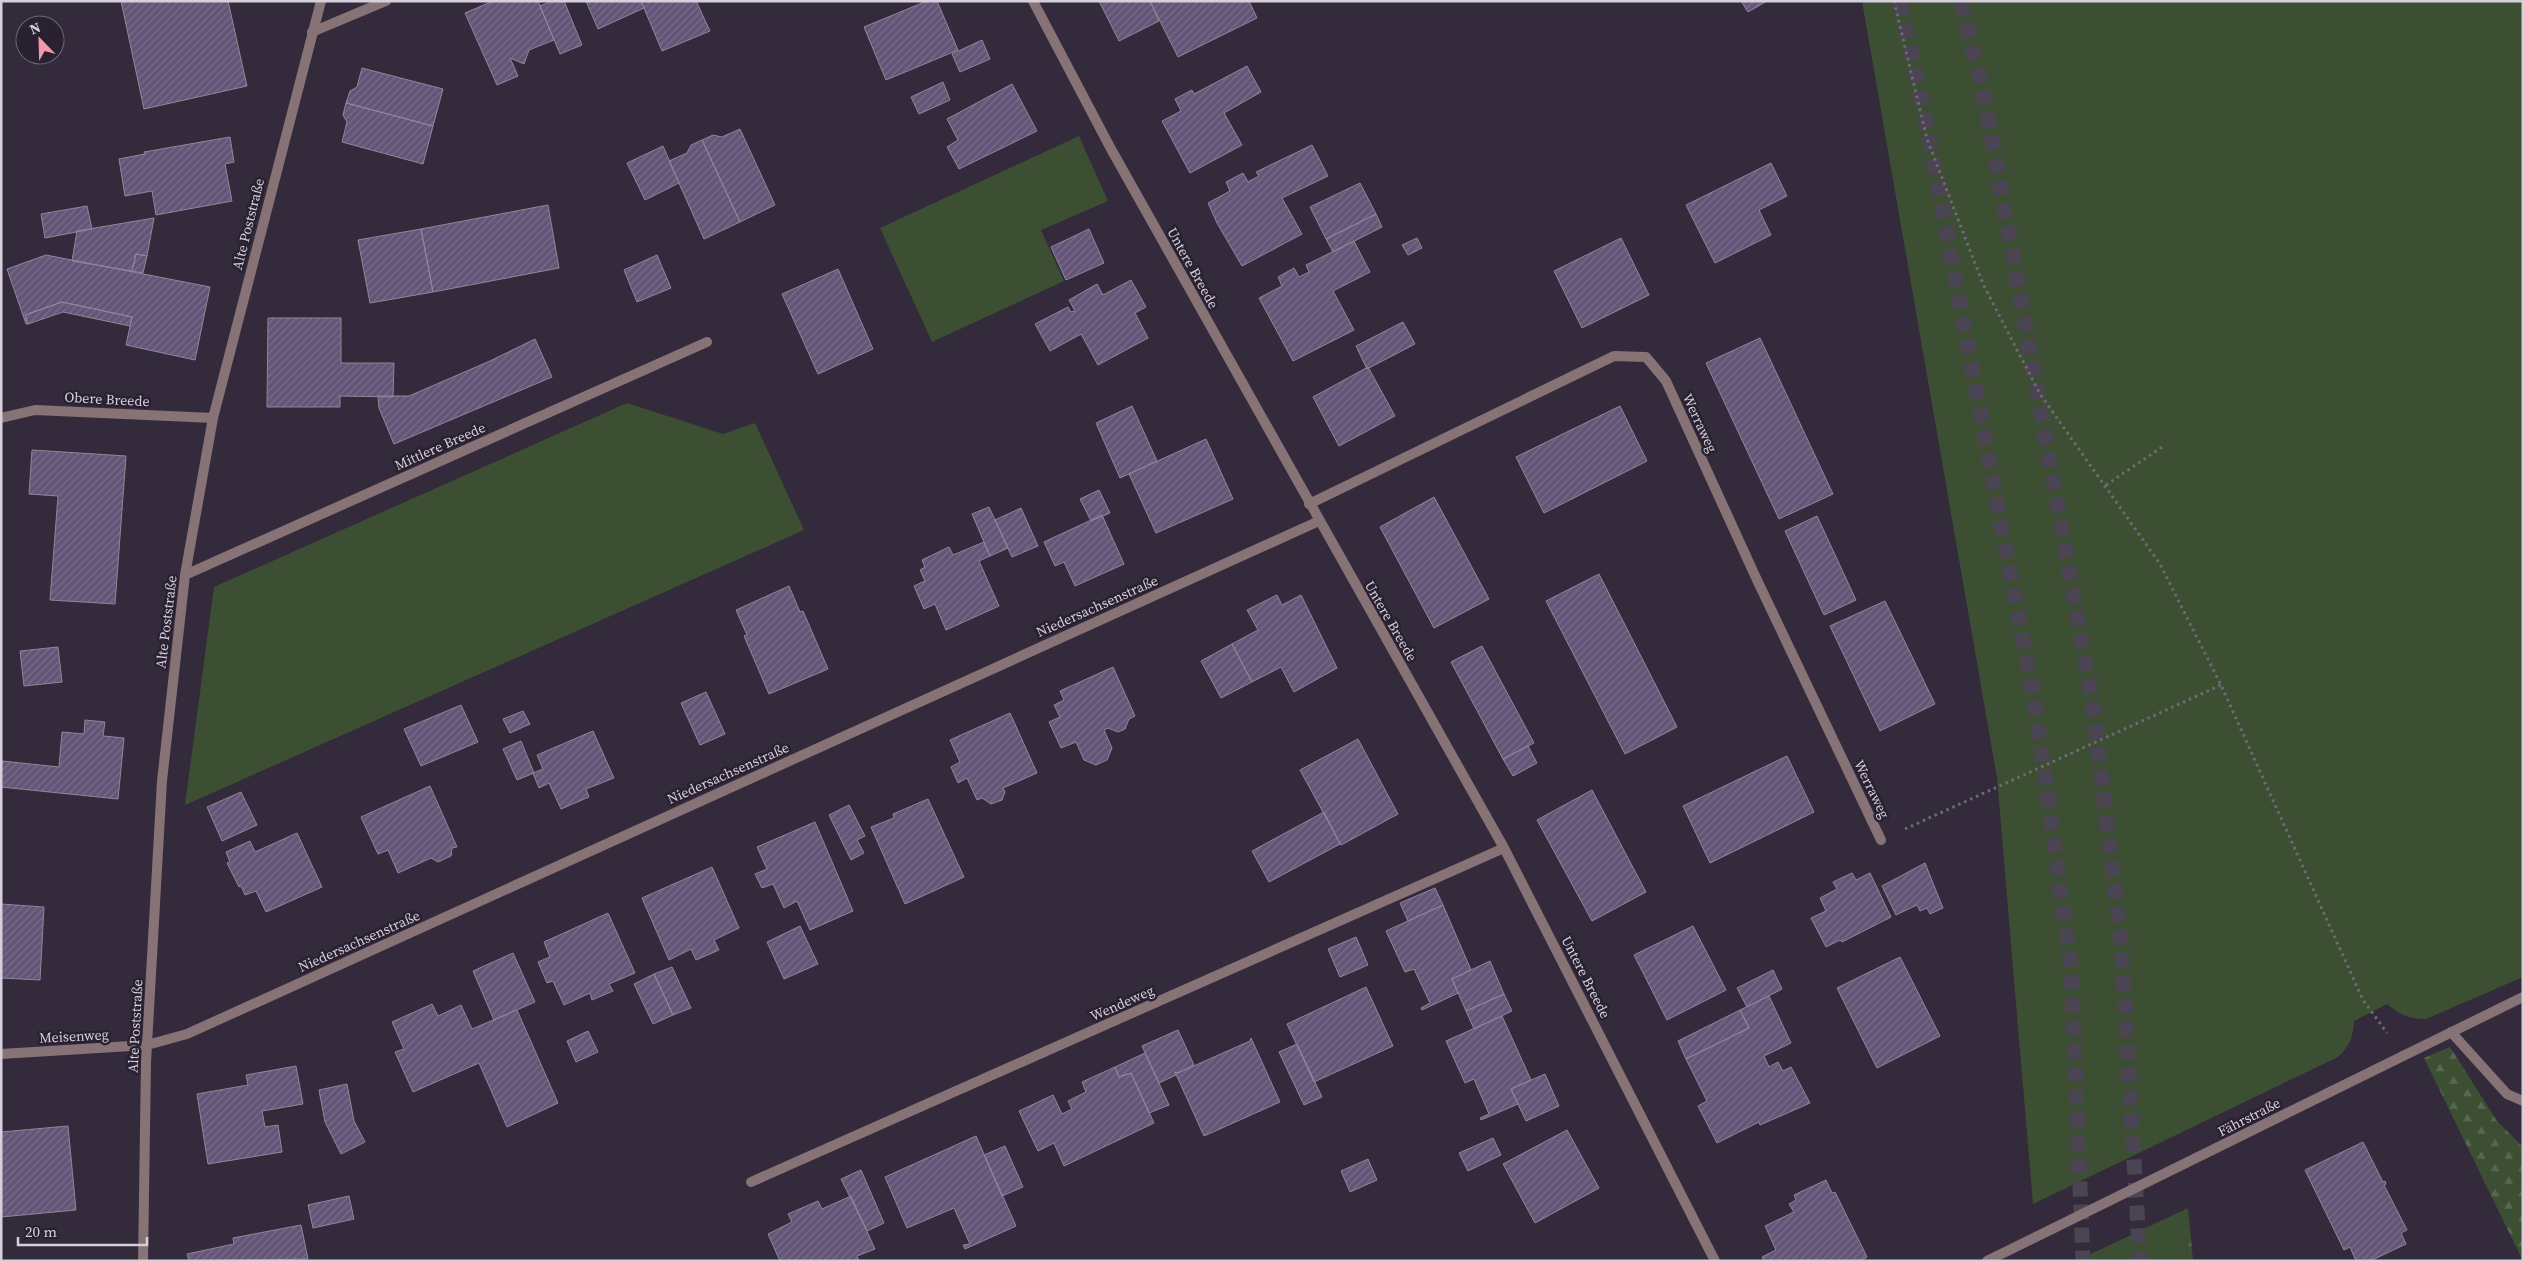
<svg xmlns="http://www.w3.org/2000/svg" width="2524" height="1262" font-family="'Source Serif 4',serif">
<defs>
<pattern id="forest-firs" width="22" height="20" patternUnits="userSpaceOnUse" patternTransform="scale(1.25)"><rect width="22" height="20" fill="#3d4f33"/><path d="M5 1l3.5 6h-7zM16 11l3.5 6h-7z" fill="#586750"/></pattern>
<pattern id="building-hatch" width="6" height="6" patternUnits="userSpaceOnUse" patternTransform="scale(1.25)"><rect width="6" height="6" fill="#645477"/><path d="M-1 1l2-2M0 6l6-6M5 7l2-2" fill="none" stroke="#796c8a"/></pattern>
</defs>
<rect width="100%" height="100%" fill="#332b3b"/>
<path fill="#3d4f33" d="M1862,1h661v976l-97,42c-18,0 -25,-4 -39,-15l-33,17c-1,16 -4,25 -16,36l-305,147 -36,-426z
M1079,136l29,65 -67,29 23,51 -132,61 -52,-114z
M627,403l96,31 32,-11 49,107 -619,275 29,-218z
M2188,1208l-2,53h-110z"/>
<path fill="url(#forest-firs)" d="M2450,1047l47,74 26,26v114l-99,-203z
M2188,1208l5,53h-7z"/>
<path fill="url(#building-hatch)" stroke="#90879b" d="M121,1h107l19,85 -103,23z
M493,1h45l16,39 -25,10 -5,14 -14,-6 8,18 -21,9 -32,-72z
M552,1h12l18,44 -22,9 -20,-48z
M586,1h55l3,7 -46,21z
M641,1h55l14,30 -48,20z
M927,1h10l21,49 -72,30 -22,-53z
M1099,1h51l9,20 -40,20z
M1150,1h99l8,17 -79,39z
M1741,1h26l-19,11z
M982,40l8,19 -30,13 -8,-18z
M1247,66l14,26 -37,21 18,32 -52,28 -28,-52 19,-10 -6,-12 17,-9 2,4z
M362,68l81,21 -10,37 -87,-23 4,-12 7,-4z
M943,82l7,18 -31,14 -8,-17z
M1012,84l25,47 -78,38 -12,-22 11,-7 -11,-21z
M346,103l87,23 -10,38 -81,-22 5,-20 -4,-7z
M740,129l35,76 -35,17 -38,-82 11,-5 9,2z
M230,137l4,25 -9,2 7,37 -76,14 -4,-24 -27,5 -6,-37 26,-5 -1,-2z
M702,140l38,82 -36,17 -35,-78 18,-8 4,-8z
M1312,145l16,31 -46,22 20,36 -60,32 -25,-43 -9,-20 22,-12 -4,-9 17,-9 5,9 11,-6 -3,-4z
M663,146l16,37 -34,17 -18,-37z
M1771,163l16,33 -28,14 12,25 -56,28 -29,-58z
M1360,183l16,31 -50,25 -16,-32z
M548,205l11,63 -126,24 -12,-63z
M87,206l5,23 -47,9 -4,-24z
M1376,214l6,13 -49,25 -7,-13z
M154,218l-7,38 -11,-2 -4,17 -60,-10 5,-30z
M421,229l12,63 -63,11 -12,-63z
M1089,229l15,34 -38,17 -15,-33z
M1417,238l5,10 -14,7 -6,-10z
M1621,238l28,57 -67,33 -28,-57z
M1354,241l16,31 -37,19 21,39 -61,31 -34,-63 23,-12 -4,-9 16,-9 5,9 10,-5 -3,-7z
M136,254l11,2 -4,17 -11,-2z
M46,255l164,32 -15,73 -69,-15 6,-28 -70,-15 -37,13 3,9h-2l-19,-55z
M657,255l14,33 -34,14 -13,-32z
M838,269l35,80 -55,25 -36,-80z
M1131,280l15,27 -11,6 13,25 -50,27 -17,-31 -31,17 -15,-27 33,-17 3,5 4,-1 -6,-11 28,-16 6,11z
M62,302l70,15 -2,9 -67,-14 -35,12 -3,-9z
M268,318h73v45h53l-1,34 -53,-1v11h-73z
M1403,322l12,22 -48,25 -11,-23z
M1760,338l73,156 -54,25 -73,-156z
M535,339l17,38 -158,67 -15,-36 -1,-12h31l81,-35z
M1368,367l27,49 -56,30 -26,-49z
M1132,406l25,55 -37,17 -24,-55z
M1620,406l27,55 -103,52 -28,-56z
M1206,439l27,60 -77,34 -27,-59z
M32,450l94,6 -11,148 -65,-4 8,-104 -29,-2z
M1099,490l11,23 -19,8 -11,-22z
M1434,497l55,102 -55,29 -54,-101z
M989,507l19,41 -18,8 -18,-42z
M1021,508l17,38 -26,11 -17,-37z
M1102,515l22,49 -49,22 -11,-24 -9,4 -11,-24z
M1817,516l39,84 -32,15 -39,-84z
M984,542l6,14 -11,5 20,45 -53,24 -11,-26 -11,5 -10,-23 11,-5 -5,-11 5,-3 -3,-7 27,-13 4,8z
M1599,574l78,153 -52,27 -79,-153z
M789,586l11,26 3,-1 25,58 -59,25 -25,-58 3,-1 -11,-25z
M1277,595l5,10 19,-10 36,73 -43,24 -13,-25 -29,15 -20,-38 26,-14 -11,-20z
M1885,601l50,103 -55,27 -50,-105z
M1232,644l20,38 -31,16 -20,-37z
M1482,646l52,97 -31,16 -52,-97z
M58,647l4,35 -38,4 -4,-35z
M1113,667l22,49 -6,3 -4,10 -7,3 -10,-4 -4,2 8,18 -5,12 -11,5 -12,-5 -8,-18 -15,6 -12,-26 11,-5 -6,-12 10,-5 -4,-9z
M706,692l19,42 -25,11 -19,-42z
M461,705l17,37 -57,24 -17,-37z
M523,711l7,13 -20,9 -7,-14z
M1010,713l27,60 -34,15 2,4 -3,8 -11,4 -9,-6 -5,2 -10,-22 -9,5 -7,-16 9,-5 -10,-22z
M85,720l20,2 -2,14 21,2 -6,61 -117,-12 1,-26 57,6 3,-35 22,2z
M593,731l21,47 -28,11 3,8 -28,12 -12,-26 -10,5 -6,-15 10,-4 -6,-14z
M1358,739l40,75 -57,31 -41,-75z
M521,741l13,32 -17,7 -14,-31z
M1528,746l9,17 -24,13 -10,-17z
M1787,756l27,56 -104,51 -27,-57z
M430,786l27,61 -5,1 -1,8 -13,6 -7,-4 -33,15 -10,-23 -10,4 -17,-37z
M1592,790l54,102 -54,29 -55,-101z
M241,792l16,33 -35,16 -15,-34z
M928,799l36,78 -59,27 -34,-77 23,-9 -1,-4z
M849,805l16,31 -8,4 7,13 -13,7 -22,-45z
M1324,812l16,32 -71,38 -17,-31z
M815,822l38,89 -43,19 -13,-29 -13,7 -11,-24 -11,4 -7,-14 12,-5 -10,-22z
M297,833l25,54 -56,25 -10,-21 -11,4 -4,-9 -2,1 -12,-24 3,-1 -4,-10 24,-11 5,11z
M1925,863l18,45 -13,6 -3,-6 -7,3 -3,-6 -21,10 -14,-29z
M712,867l27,61 -25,12 5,10 -23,10 -5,-11 -22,11 -27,-62z
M1852,873l4,7 14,-7 21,44 -49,25 -2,-2 -14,7 -15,-29 15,-7 -6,-13 17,-9 -4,-7z
M1435,888l8,17 -35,16 -8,-18z
M1,904l43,3 -4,73 -39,-2z
M1443,905l28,65 -19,9 6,14 -36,17 -1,-2 9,-5 -16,-34 -9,3 -19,-41z
M608,913l27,60 -26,11 4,7 -21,9 -2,-7 -26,12 -11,-24 -6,2 -9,-21 12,-5 -6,-15z
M800,926l18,38 -34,15 -17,-37z
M1693,926l33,64 -59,30 -33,-65z
M1356,937l12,28 -28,12 -12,-28z
M513,953l22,49 -41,18 -21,-49z
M1900,957l40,79 -63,32 -40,-80z
M1490,961l14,33 -38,17 -14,-32z
M672,967l19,41 -18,7 -19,-41z
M1773,970l9,19 -35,18 -10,-19z
M654,974l19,41 -20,9 -19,-40z
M1366,987l27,59 -79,36 -27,-58z
M1504,994l8,17 -38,18 -8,-18z
M1769,996l22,47 -27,13 5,11 9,-5 5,9 8,-4 19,36 -50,22 -1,-3 -42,21 -19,-37 9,-5 -21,-42 63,-31 -9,-18z
M432,1004l6,12 23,-11 11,24 45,-19 41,93 -51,24 -28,-64 -66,29 -18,-40 9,-3 -12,-27z
M1740,1010l9,18 -63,31 -8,-18z
M1502,1016l29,64 -20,9 7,15 -37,16 -1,-2 9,-4 -15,-35 -9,4 -19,-42z
M1178,1030l16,35 -16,8 -3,-1 1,3 -17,8 -17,-37z
M588,1031l10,21 -22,10 -9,-21z
M1251,1038l29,64 -76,34 -29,-64 3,1 72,-32z
M1297,1044l25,53 -18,8 -25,-53z
M1145,1053l24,52 -20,8 -18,-40 -12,4 -4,-10z
M296,1066l7,38 -41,7 3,16 13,-2 4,27 -74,12 -11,-70 51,-9 -2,-10z
M1115,1067l4,10 12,-4 23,50 -90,43 -10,-23 -16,8 -19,-40 34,-16 9,19 10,-5 -4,-8 18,-9 -4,-10z
M1545,1074l14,32 -33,15 -15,-32z
M347,1084l7,37 11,21 -24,12 -16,-32 -6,-32z
M68,1126l8,84 -75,7v-85z
M1567,1130l32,58 -64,35 -32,-59z
M976,1136l40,90 -51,23 -2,-4 7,-1 -16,-36 -47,20 -22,-51z
M1493,1138l8,17 -33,16 -9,-18z
M2363,1142l20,40 2,-1 1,3 -2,1 23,45 -6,3 5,11 -36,17h-14l-6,-14 -6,3 -39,-80z
M1005,1146l18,41 -21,9 -18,-41z
M1368,1159l9,21 -27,12 -9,-21z
M861,1170l23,53 -17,8 -26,-52z
M1826,1180l6,13 3,-1 32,65 -6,4h-97l-2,-4 14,-7 -11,-24 29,-14 -5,-8 7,-4 -2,-5z
M349,1196l5,23 -41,9 -5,-23z
M851,1196l24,53 -18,7 2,5h-79l-12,-27 24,-12 -4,-8 30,-13 4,8z
M301,1225l7,34 -119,2 -2,-7 47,-10 -1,-6z"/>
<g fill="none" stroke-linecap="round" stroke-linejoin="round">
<path stroke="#4b4453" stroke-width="15" stroke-dasharray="15 8" stroke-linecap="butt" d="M1900,1l27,126 109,584 35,256 12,294
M1961,1l25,105 106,593 29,241 19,321"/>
<path stroke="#706977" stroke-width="3" stroke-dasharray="2.5 4" stroke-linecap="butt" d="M1894,1l33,138 56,145 57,110 120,170 61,121 142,315 24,33
M2106,485l59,-40
M1905,829l316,-144"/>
<path stroke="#877275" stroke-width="10" d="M312,32l74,-31
M2451,1032l56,62 16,7
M2403,1056l120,-59"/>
<path stroke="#877275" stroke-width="10" d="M1033,1l78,148 393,699 211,413
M1,418l34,-8 178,8
M1309,504l305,-148 32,1 20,24 91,199 124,260
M185,575l522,-233
M1,1054l146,-9 40,-11 1132,-513
M751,1182l753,-334
M143,1261l3,-199 16,-281 23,-206 28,-157 108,-417
M1987,1261l416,-205"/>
</g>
<g text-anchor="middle" stroke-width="5" stroke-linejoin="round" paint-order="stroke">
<g font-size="14" fill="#d5d0db" stroke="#292131">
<text transform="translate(248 224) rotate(-76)" y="5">Alte Poststraße</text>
<text transform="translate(1193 268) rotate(61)" y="5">Untere Breede</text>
<text transform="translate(107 399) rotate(3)" y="5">Obere Breede</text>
<text transform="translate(1700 423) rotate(65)" y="5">Werraweg</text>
<text transform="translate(440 446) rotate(-24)" y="5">Mittlere Breede</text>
<text transform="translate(1097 606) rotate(-24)" y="5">Niedersachsenstraße</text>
<text transform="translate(1391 621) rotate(60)" y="5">Untere Breede</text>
<text transform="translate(166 622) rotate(-83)" y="5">Alte Poststraße</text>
<text transform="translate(728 773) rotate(-24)" y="5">Niedersachsenstraße</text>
<text transform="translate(1872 789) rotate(64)" y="5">Werraweg</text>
<text transform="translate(359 941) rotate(-24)" y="5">Niedersachsenstraße</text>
<text transform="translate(1586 977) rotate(63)" y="5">Untere Breede</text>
<text transform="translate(1122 1003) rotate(-24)" y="5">Wendeweg</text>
<text transform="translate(135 1026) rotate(-87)" y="5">Alte Poststraße</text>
<text transform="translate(74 1036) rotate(-3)" y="5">Meisenweg</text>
<text transform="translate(2249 1117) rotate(-27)" y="5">Fährstraße</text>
</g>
</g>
<rect width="2524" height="1262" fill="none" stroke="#d5d0db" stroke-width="5"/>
<g transform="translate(40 40) rotate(337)"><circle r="24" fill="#292131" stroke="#6e6775"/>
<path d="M0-4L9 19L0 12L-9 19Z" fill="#f29aad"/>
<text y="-8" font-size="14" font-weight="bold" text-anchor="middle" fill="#d5d0db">N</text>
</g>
<path d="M18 1237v8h129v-8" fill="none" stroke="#d5d0db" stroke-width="2.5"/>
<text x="25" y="1237" font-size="15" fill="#d5d0db" stroke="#292131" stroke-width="4" paint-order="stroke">20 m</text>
</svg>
